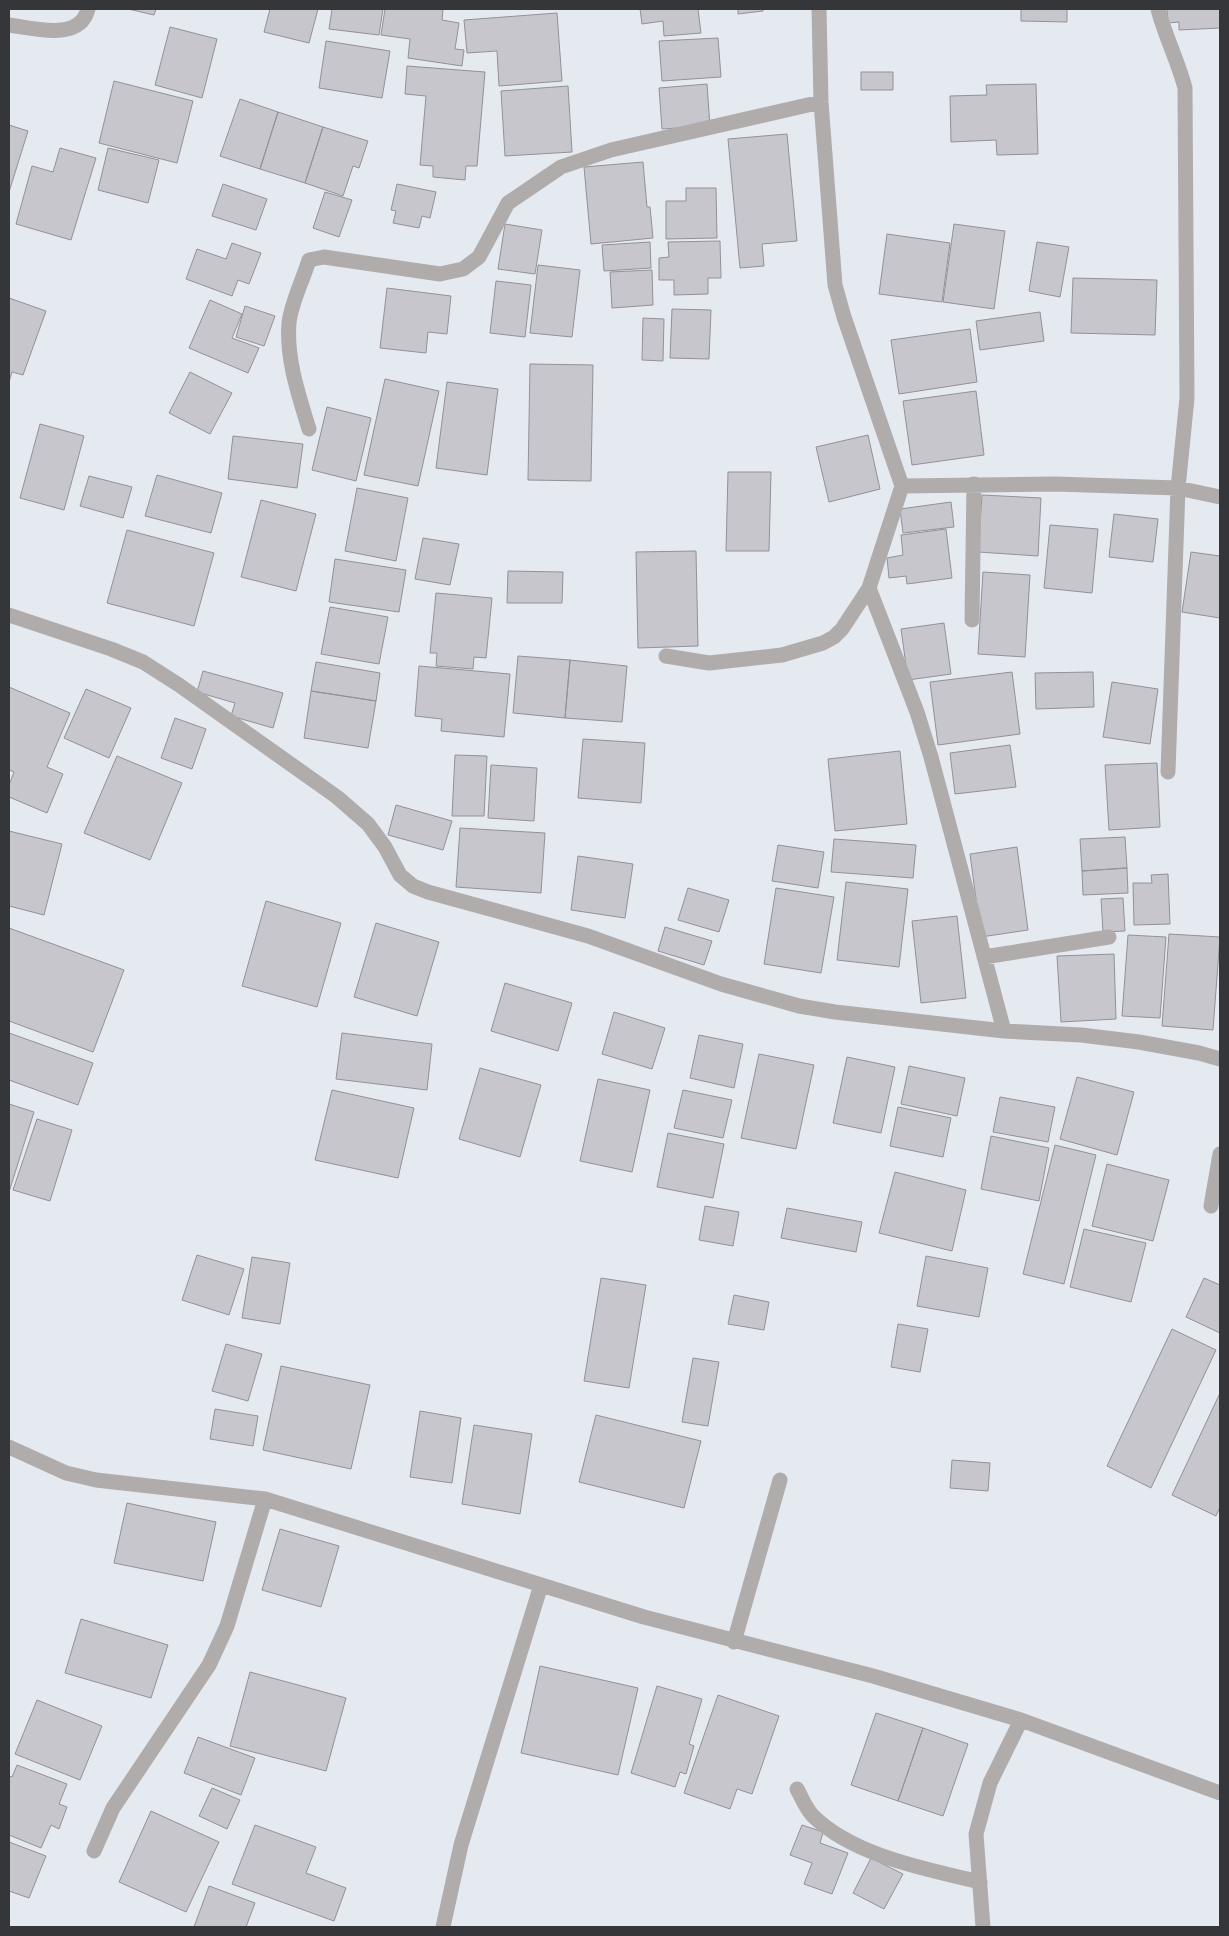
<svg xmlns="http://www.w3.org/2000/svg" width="1229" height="1936" font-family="'DejaVu Sans',sans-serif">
<rect width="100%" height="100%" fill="#e5eaf1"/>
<path fill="#c8c6cd" stroke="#929198" d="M128,9h28l-2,6z
M270,9h48l-9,34 -45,-11z
M332,9h51l-4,26 -50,-6z
M385,9h58l-1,11 17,3 -4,26 9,1 -2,16 -54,-8 2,-19 -29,-4z
M640,9h58l3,24 -37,3 -1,-15 -21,3z
M738,9h25v2l-25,3z
M1021,9h46v13l-46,-1z
M1167,9h53v19l-41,2v-8l-11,1z
M557,13l5,68 -63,5 -2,-35 -30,2 -3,-33z
M170,27l47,12 -15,59 -47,-13z
M718,38l3,39 -59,4 -3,-40z
M326,41l64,10 -8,47 -63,-10z
M407,66l78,6 -8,94h-11l-1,14 -32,-3v-11l-13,-1 6,-69 -21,-2z
M861,72h32v18h-32z
M114,81l79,20 -16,62 -78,-20z
M707,84l3,42 -48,3 -3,-41z
M1036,84l2,70 -41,1 -1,-15 -45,2 -1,-46 37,-1 -1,-10z
M568,86l4,66 -67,4 -4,-65z
M240,99l38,13 -18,57 -40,-13z
M278,112l45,15 -18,56 -45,-14z
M9,125l19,6 -19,61z
M323,127l45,14 -9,27 -6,-2 -10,30 -38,-13z
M787,134l10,107 -35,3 2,22 -24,2 -12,-129z
M60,148l36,10 -25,82 -55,-16 16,-58 21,6z
M108,148l51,12 -11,43 -50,-13z
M643,162l4,45h3l3,31 -62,6 -7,-77z
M223,184l44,15 -11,31 -44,-14z
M397,184l39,8 -6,26 -8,-2 -3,12 -26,-5 3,-12 -5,-1z
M686,188h30l1,50 -51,1v-38h20z
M325,192l27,8 -13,37 -26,-9z
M505,224l37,6 -7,44 -37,-5z
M954,224l51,7 -11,78 -51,-7z
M887,234l63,9 -8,59 -63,-8z
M720,241l1,37h-13v16l-34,1v-15h-15v-22l10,-1 -1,-15z
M650,242l1,26 -47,3 -2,-26z
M1037,242l32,5 -9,50 -31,-6z
M232,243l29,10 -12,31 -11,-4 -6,16 -46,-17 11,-30 29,10z
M538,265l42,5 -8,67 -42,-4z
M652,270l1,35 -41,3 -2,-36z
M1073,278l84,2 -2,55 -84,-2z
M496,281l35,4 -6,52 -35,-4z
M387,288l64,8 -4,38 -19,-2 -2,21 -46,-5z
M9,298l37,13 -23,64 -11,-3 -3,10z
M210,300l32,14 -10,24 27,10 -11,25 -59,-25z
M245,306l30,10 -11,30 -28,-9z
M672,309l39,1 -2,49 -39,-1z
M1040,312l4,29 -64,9 -4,-29z
M643,318l21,1 -1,42 -21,-1z
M970,329l7,53 -78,12 -8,-54z
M530,364l63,1 -2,116 -63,-1z
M190,372l42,21 -22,41 -41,-21z
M385,379l54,12 -21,95 -54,-11z
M447,382l51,7 -11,86 -51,-7z
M976,391l8,64 -72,10 -9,-64z
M327,407l44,11 -15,63 -44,-11z
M40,424l44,12 -20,74 -44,-12z
M868,435l12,54 -51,13 -13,-55z
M233,436l70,8 -6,44 -69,-9z
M728,472h43l-2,79h-43z
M157,475l65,18 -11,40 -66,-17z
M89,476l43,11 -9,31 -43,-12z
M357,488l51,10 -12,63 -51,-10z
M982,495l59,3 -3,58 -60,-4z
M261,500l55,14 -20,77 -55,-14z
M951,502l3,25 -51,6 -3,-24z
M1114,514l44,5 -5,43 -44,-5z
M1050,525l48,4 -6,64 -48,-5z
M946,529l6,49 -45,6 -1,-8 -17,2 -2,-20 16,-3 -2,-20z
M127,530l87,23 -20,73 -87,-23z
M423,538l36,6 -9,41 -35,-6z
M696,551l2,95 -60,2 -2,-96z
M1191,552l29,4v62l-38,-6z
M335,559l71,11 -7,42 -70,-10z
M508,571l55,1 -1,31h-55z
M983,572l47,3 -5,82 -47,-3z
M436,593l56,5 -6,60 -12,-1 -1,12 -37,-3 1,-13h-7z
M330,607l58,10 -9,47 -58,-10z
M944,623l7,51 -43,6 -7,-51z
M518,656l52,4 -5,58 -52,-5z
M570,660l57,6 -5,56 -57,-4z
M316,662l64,11 -4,28 -65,-10z
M419,666l91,8 -6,63 -63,-6 1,-12 -27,-3z
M203,671l80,22 -10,35 -42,-12 4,-13 -38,-11z
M1012,672l8,62 -82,11 -8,-63z
M1093,672l1,35 -58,2 -1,-36z
M1112,682l46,7 -8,55 -47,-7z
M9,687l61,26 -23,54 16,7 -16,39 -38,-16v-12l5,-13 -5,-2z
M86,689l45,19 -22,50 -45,-20z
M311,691l65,10 -8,47 -64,-10z
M175,718l31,11 -14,40 -31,-11z
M583,739l62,4 -4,60 -63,-5z
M1010,745l6,42 -61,7 -5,-41z
M900,751l7,73 -72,7 -7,-72z
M455,755l32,1 -3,60h-32z
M117,756l65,27 -32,77 -66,-27z
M1157,763l3,64 -51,3 -4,-65z
M491,765l46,3 -3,53 -46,-3z
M396,805l56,16 -9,29 -55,-15z
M460,828l85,5 -4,60 -85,-6z
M9,831l53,13 -18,71 -35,-9z
M1125,837l2,31 -45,3 -2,-32z
M834,839l82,6 -3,33 -82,-6z
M778,845l46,7 -6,36 -46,-7z
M1017,847l11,83 -47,7 -11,-83z
M578,856l55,8 -8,54 -54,-8z
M1127,868l1,25 -45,2 -1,-24z
M1168,874l2,50 -36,1 -1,-42h19l-1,-8z
M846,882l62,7 -9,78 -62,-7z
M688,888l41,12 -10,32 -41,-12z
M776,888l58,9 -13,76 -57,-9z
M1123,898l2,33 -22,1 -2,-33z
M266,901l75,22 -24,84 -75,-21z
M957,916l9,82 -45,5 -9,-82z
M376,923l63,19 -22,74 -63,-19z
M665,927l47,14 -8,24 -46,-14z
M9,928l115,42 -31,82 -84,-31z
M1169,934l51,3 -7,93 -51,-4z
M1128,935l38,2 -6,81 -38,-2z
M1114,954l2,65 -55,3 -4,-66z
M505,983l67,20 -14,48 -67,-20z
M614,1012l51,16 -13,41 -50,-15z
M9,1033l84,30 -15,42 -69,-25z
M342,1033l90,11 -5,46 -91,-11z
M699,1035l44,9 -9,44 -44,-10z
M759,1054l55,11 -18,84 -55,-11z
M847,1057l48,10 -14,66 -48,-10z
M909,1066l56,12 -8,38 -56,-12z
M480,1068l61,17 -21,72 -61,-18z
M1077,1077l57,15 -17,63 -57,-16z
M598,1079l52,11 -18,82 -52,-11z
M332,1090l82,18 -16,70 -83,-18z
M683,1090l49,10 -9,38 -49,-10z
M1000,1097l55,10 -7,35 -55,-10z
M9,1104l25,8 -25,80z
M898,1107l53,11 -8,39 -53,-11z
M37,1119l35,11 -22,71 -37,-11z
M668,1133l56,11 -11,54 -56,-11z
M991,1136l58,12 -10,53 -58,-12z
M1055,1145l41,10 -32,129 -41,-10z
M1107,1164l62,16 -16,61 -61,-15z
M895,1172l71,18 -14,61 -73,-18z
M705,1206l34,6 -6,34 -34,-6z
M787,1208l75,14 -6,30 -75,-14z
M1084,1229l62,14 -15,59 -61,-15z
M197,1255l47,14 -15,46 -47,-15z
M926,1256l62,12 -9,49 -62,-11z
M252,1257l38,6 -10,61 -38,-6z
M601,1278l45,7 -17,103 -45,-7z
M1204,1278l16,7v48l-34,-16z
M734,1295l35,7 -5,28 -36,-6z
M898,1324l30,5 -8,43 -29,-5z
M1172,1329l44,21 -65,138 -44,-22z
M226,1344l36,10 -14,47 -36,-10z
M693,1358l26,4 -11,64 -26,-4z
M281,1366l89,19 -19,84 -88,-19z
M1220,1393v114l-4,9 -44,-21z
M215,1409l43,7 -5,30 -43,-7z
M420,1411l41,7 -9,65 -42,-6z
M596,1415l105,26 -17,67 -105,-26z
M474,1425l58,9 -12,80 -58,-10z
M952,1460l38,3 -2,28 -38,-3z
M127,1503l89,19 -13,59 -89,-18z
M280,1529l59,17 -18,61 -59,-17z
M81,1619l87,26 -17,53 -86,-25z
M540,1666l98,22 -20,87 -97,-22z
M250,1672l96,26 -20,73 -96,-25z
M657,1686l45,13 -13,45 5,2 -8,28 -6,-2 -5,15 -44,-14z
M718,1695l61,21 -27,78 -15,-5 -7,20 -46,-16z
M37,1700l65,26 -22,54 -65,-26z
M876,1713l47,15 -25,73 -47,-16z
M923,1728l45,16 -25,72 -45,-15z
M198,1737l57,21 -14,37 -57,-22z
M17,1765l50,19 -8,20 8,3 -8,22 -8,-4 -10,23 -32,-13v-59l3,1z
M212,1788l28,12 -13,29 -28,-13z
M151,1811l68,31 -33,70 -67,-30z
M255,1825l61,22 -10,26 40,15 -12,33 -102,-37z
M802,1825l21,7 -3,11 28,10 -16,41 -28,-10 8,-21 -22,-8z
M9,1842l37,14 -17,42 -20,-7z
M871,1858l32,16 -19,35 -31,-16z
M209,1886l46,17 -9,24h-52z"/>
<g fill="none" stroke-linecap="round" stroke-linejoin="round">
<path stroke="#b0acab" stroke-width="15" d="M734,1642l46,-162"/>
<path stroke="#b0acab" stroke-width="15" d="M819,9l2,93 14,183 9,32 58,169
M1158,9c7,27 20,52 27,79l2,310 -9,90 -10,284
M9,25c24,3 71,17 79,-16
M309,429c-10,-33 -23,-70 -20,-106 2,-20 14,-43 20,-63l15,-3 116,17 23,-5 16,-12 29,-54 53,-36 50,-17 210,-48
M869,588l48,124 14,45 73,274
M9,615l102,34 32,13 36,23 158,112 31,27 17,23 15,28 13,11 15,6 160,44 133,48 78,22 36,6 169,19 77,4 58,7 60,11 21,6
M972,620l2,-136
M666,656l43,7 73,-8 41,-12 11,-6 8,-8 27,-41 33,-102 153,-2 123,4 42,9
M984,957l125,-20
M1211,1206l9,-52
M9,1447l57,26 30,7 169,19 379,118 229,59 148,44 199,73
M797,1789c5,9 9,20 16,27 41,40 113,53 167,66
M94,1851l19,-43 96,-143 18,-39 38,-127
M443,1927l18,-82 80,-260
M983,1927l-7,-93 14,-51 31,-63"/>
</g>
<rect width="1229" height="1936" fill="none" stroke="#353639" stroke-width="20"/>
</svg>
